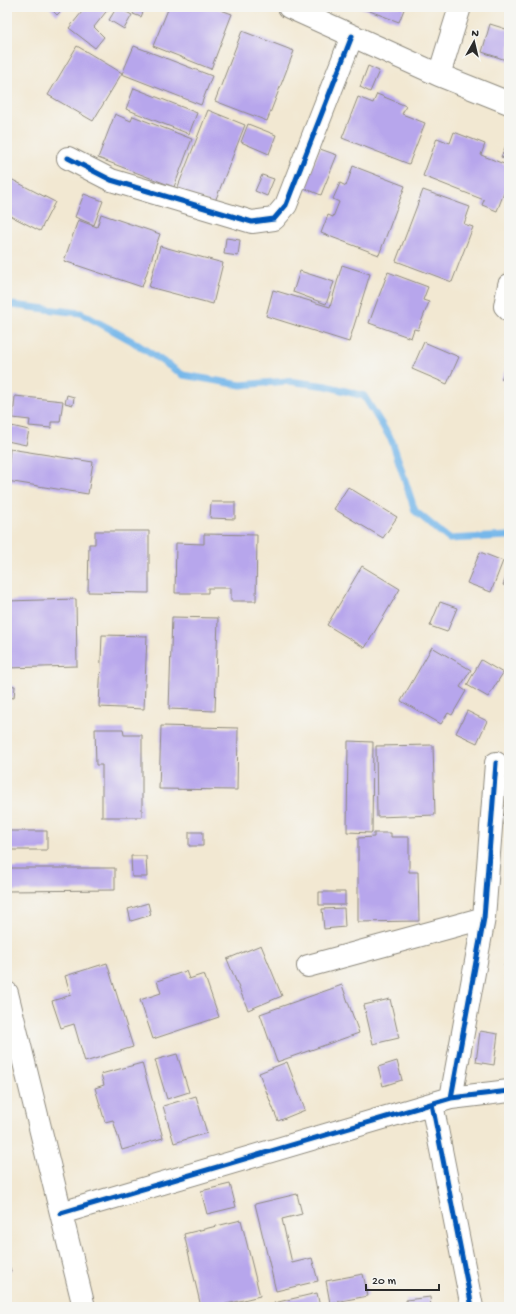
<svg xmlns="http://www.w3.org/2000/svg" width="516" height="1314" font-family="'Gochi Hand',sans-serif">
<rect width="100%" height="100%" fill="#f6f6f2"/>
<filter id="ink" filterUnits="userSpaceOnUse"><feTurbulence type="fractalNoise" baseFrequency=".025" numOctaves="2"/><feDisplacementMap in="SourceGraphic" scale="8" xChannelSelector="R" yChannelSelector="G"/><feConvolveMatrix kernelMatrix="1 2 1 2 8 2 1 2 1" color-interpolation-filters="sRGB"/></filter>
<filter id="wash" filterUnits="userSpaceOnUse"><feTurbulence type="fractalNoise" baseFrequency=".012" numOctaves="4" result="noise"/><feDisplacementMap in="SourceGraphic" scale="16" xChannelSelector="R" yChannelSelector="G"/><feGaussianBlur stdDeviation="0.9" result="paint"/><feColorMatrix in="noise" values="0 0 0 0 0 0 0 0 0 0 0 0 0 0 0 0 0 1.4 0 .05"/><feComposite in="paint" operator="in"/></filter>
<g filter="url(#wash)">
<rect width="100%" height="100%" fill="#f2e8d2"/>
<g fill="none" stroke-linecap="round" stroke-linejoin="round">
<path stroke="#76b7ea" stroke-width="7" d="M7,303l5,2 69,8 51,28 51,34 58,10 47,-4 39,5 37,10 28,45 23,70 34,28 60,-3"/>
</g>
<g id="blocks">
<path fill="#b7a6ec" d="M49,7h16l-8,8z
M86,7l23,1 -15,19 10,10 -9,11 -26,-20z
M117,7l15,8 -8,14 -15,-9z
M136,7h9l-4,10 -8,-3z
M169,7h44l19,7 -21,55 -58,-23z
M359,7h46l-6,15z
M490,24l19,6v31l-27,-9z
M242,31l52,20 -27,70 -52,-20z
M77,46l45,27 -29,48 -45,-26z
M134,46l78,30 -11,29 -79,-31z
M368,66l11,5 -9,21 -10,-5z
M134,88l63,25 -8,21 -63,-25z
M377,94l29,12 -4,8 23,9 -16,41 -67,-26 16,-41 15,6z
M208,110l37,15 -31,79 -37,-15z
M115,114l16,7 2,-5 59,23 -18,48 -76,-29z
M248,124l28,11 -7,19 -28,-12z
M454,132l31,12 -4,11 28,11v14l-12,31 -15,-6 2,-5 -61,-24 14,-38 13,5z
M509,138v22l-8,-3z
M320,149l17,6 -16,40 -17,-7z
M353,166l52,20 -26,69 -58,-22 7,-18 5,2 6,-15 -6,-3 7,-16 6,3z
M262,175l12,4 -7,17 -12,-5z
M7,177l48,25 -15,29 -33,-17z
M423,190l47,17 -6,17 9,3 -21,55 -56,-21z
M84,194l19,7 -9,24 -19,-8z
M101,214l59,20 -18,53 -78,-26 14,-41 19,7z
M226,238l14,2 -2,16 -14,-2z
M160,246l63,17 -10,41 -64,-17z
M342,265l28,9 -21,68 -83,-26 7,-26 57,17z
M300,271l34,11 -8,22 -33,-12z
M388,272l40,15 -5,13 6,2 -11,28 -4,-1 -3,9 -42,-15z
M424,342l35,15 -12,27 -35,-15z
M509,363v20l-8,-4z
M67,395l7,2 -1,8 -8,-2z
M15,396l48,5 -3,21h-9v6l-22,-2 1,-6 -17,-2z
M7,425l22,5 -3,15 -19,-4z
M10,449l83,13 -5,32 -81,-13z
M348,487l49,30 -14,21 -49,-29z
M211,502h24v17l-25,-1z
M95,531h54v62l-61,-1 1,-48h6z
M204,534l53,1 -1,66h-25v-13h-23v5h-33l1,-50 28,1z
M480,552l23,9 -12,31 -24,-9z
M362,566l38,23 -35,59 -38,-23z
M509,570v17l-6,-2z
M76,599l1,67 -70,2v-67z
M440,602l17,6 -10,24 -17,-6z
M172,617l46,1 -3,93 -46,-2z
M102,635l45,1 -3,73 -45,-2z
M432,647l39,23 -11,17 6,4 -14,24 -4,-2 -7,11 -40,-23z
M481,660l22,13 -15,24 -21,-12z
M7,685l8,1 -1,12 -7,-1z
M467,711l20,10 -10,22 -21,-10z
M161,726l77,2 -1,62 -78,-1z
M95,729h28l1,6h18v82h-40v-52h-6z
M348,741l25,1 -1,91 -25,-1z
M433,745l2,70 -58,2 -1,-71z
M7,831h40v19h-40z
M189,832h14v14h-14z
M374,833h17v4h18v35h9l1,49 -61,1v-84l16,-1z
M131,856h15l1,21h-15z
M7,868h108v22l-108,1z
M319,892h26v13h-26z
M507,894l2,1v6l-4,-1z
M148,903l3,12 -20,6 -3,-12z
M344,908l1,19 -21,2 -2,-20z
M261,945l21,51 -34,14 -21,-51z
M509,951v17l-5,-2z
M107,963l26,84 -48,15 -11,-38 -13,4 -9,-27 19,-6 -6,-19z
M186,971l3,8 15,-5 15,43 -66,22 -13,-39 21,-7 -4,-12z
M342,985l17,48 -82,29 -17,-48z
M390,999l9,39 -26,6 -9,-39z
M480,1031l18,3 -4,31 -18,-3z
M177,1054l12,38 -22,7 -12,-39z
M397,1061l5,19 -19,6 -5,-19z
M287,1062l18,48 -27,11 -19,-48z
M142,1063l21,75 -41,12 -9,-30 -8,2 -10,-34 9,-3 -3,-11z
M196,1096l11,37 -33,10 -11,-37z
M230,1184l6,23 -29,7 -6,-23z
M297,1194l5,20 -20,5 10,44 20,-5 6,23 -42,10 -21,-87z
M241,1220l19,76 -46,11h-13l-17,-73z
M7,1259l4,12 -4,1z
M363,1274l5,22 -38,7 -4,-22z
M317,1293l3,14h-45l-1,-4z
M430,1297l1,10h-24l-1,-7z"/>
</g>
</g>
<g filter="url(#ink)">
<use href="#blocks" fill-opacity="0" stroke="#8e8a7e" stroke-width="1"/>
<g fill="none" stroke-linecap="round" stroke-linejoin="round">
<defs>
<path id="minor" d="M289,7l150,68 70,28
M439,75l21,-68
M68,158l43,22 141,42 22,-3 12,-14 66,-169
M509,285l-4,21 4,4
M308,966l176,-48
M7,993l77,314
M451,1098l33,-180 12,-155
M432,1104l40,203
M61,1213l390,-115 58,-7"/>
</defs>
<use href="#minor" stroke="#8e8a7e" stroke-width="24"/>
<use href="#minor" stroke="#fff" stroke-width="22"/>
<defs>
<path id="cycleway" d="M68,158l43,22 141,42 22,-3 12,-14 66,-169
M451,1098l33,-180 12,-155
M432,1104l40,203
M61,1213l390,-115 58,-7"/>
</defs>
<use href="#cycleway" stroke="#f6f6f2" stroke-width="8"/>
<use href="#cycleway" stroke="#0057b8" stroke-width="5"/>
</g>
</g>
<rect width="516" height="1314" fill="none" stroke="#f6f6f2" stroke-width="24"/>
<g transform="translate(474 42) rotate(8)" stroke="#f6f6f2" stroke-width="3" paint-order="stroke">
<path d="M0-3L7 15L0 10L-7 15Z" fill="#2b2b2b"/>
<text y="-6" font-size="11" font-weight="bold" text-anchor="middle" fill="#2b2b2b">N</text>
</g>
<path d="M366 1284v6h73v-6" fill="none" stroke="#2b2b2b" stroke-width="2"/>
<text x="372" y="1284" font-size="12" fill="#2b2b2b" stroke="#f6f6f2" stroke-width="3" paint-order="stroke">20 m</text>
</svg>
